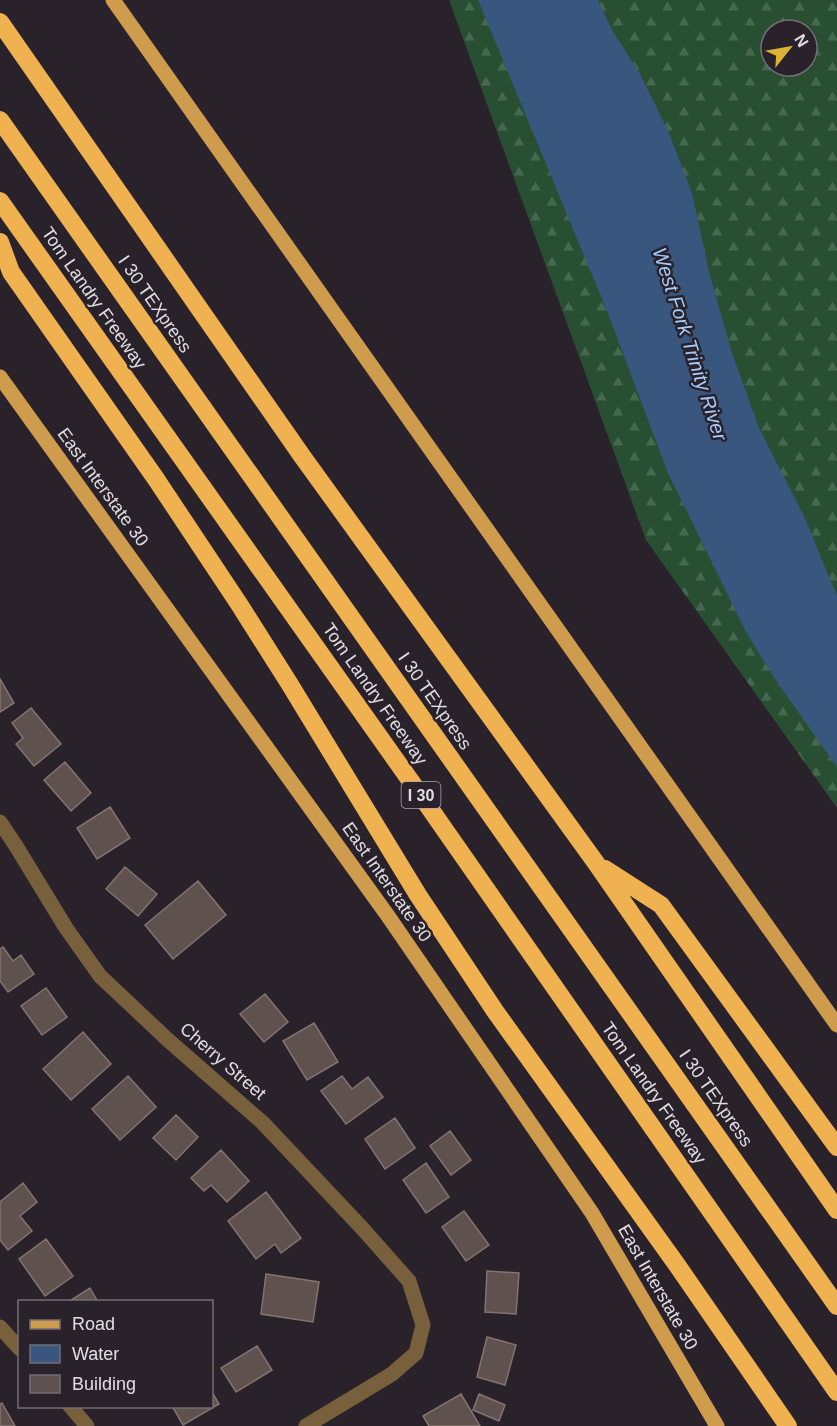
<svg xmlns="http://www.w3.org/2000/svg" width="837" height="1426" font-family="Helvetica,sans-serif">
<defs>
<pattern id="forest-firs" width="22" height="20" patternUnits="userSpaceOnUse" patternTransform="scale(1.5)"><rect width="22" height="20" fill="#284f32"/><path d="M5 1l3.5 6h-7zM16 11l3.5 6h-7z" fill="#476850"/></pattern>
</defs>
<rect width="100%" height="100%" fill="#29222b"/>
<path fill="url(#forest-firs)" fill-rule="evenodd" d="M449,0h388v808l-191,-268zM771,30h36v36h-36z"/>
<path fill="#39577e" d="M478,0h120l14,30 28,44 29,59 23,60 17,79 23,81 27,75 45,88 33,80v171l-62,-88 -29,-47 -78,-159 -61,-162z"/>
<path fill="#5f514d" stroke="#84746f" stroke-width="1.5" d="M0,679l14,24 -14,9z
M31,708l30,36 -27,22 -18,-22 7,-6 -11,-15z
M65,762l26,31 -20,18 -27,-31z
M110,807l20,31 -33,21 -20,-31z
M125,867l32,27 -19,22 -32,-27z
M198,881l28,34 -53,44 -28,-34z
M3,947l10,14 8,-6 13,19 -26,18 -8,-11v-32z
M46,988l21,29 -25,18 -21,-29z
M265,994l23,28 -24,20 -24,-28z
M314,1023l24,39 -31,18 -24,-39z
M83,1032l28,32 -40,36 -28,-31z
M128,1076l28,31 -36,33 -28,-31z
M342,1076l10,13 16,-12 15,20 -37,27 -25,-33z
M176,1115l22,22 -22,23 -23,-22z
M395,1118l20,30 -30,21 -20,-30z
M450,1131l21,29 -20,15 -21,-29z
M221,1150l28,31 -22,21 -16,-17 -7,6 -13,-13z
M426,1163l23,34 -23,16 -23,-33z
M23,1183l14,19 -17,14 12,15 -24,19 -8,-10v-38z
M266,1192l35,46 -20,15 -6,-9 -19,15 -28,-38z
M464,1211l25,34 -23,16 -24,-34z
M46,1239l27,37 -28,20 -26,-37z
M487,1271l32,2 -3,41 -31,-2z
M266,1274l53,8 -6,40 -52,-8z
M90,1288l8,14h-30z
M487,1337l29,8 -11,40 -28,-8z
M257,1346l15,24 -36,22 -15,-24z
M212,1392l7,12 -36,21 -11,-19h40z
M461,1394l19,32h-51l-6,-10z
M479,1394l26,11 -6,16 -26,-11z
M2,1403l13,23h-15v-22z"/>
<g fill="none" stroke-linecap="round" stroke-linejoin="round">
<path stroke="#79603d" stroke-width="15" d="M0,822l16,24 50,82 34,48 68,64 95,83 99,105 47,53 14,44 -7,28 -24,21 -86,52
M0,1327l20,22
M70,1406l17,20"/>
<path stroke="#cf9b4d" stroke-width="15" d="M113,0l724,1025
M0,377l388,539 204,297 125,213"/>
<path stroke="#f0b251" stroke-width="18" d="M0,22l302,434 294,407 241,347
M0,120l837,1186
M0,201l417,589 420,602
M0,242l11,30 145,207 83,125 50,79 129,212 77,116 182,254 111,161
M605,869l56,36 176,242"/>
</g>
<g text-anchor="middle" stroke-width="5" stroke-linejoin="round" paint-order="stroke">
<rect fill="#29222b" stroke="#aaa5ac" stroke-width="1.5" x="401.5" y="782" width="39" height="26" rx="4.5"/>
<g font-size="16" font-weight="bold" fill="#e2dde3">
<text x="421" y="801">I 30</text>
</g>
<g font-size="18" fill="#e2dde3" stroke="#29222b">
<text transform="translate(94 298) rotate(55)" y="6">Tom Landry Freeway</text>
<text transform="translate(155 304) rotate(55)" y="6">I 30 TEXpress</text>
<text transform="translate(103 487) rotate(54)" y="6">East Interstate 30</text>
<text transform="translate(375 694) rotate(55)" y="6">Tom Landry Freeway</text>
<text transform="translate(435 701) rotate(55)" y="6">I 30 TEXpress</text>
<text transform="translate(387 882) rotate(55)" y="6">East Interstate 30</text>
<text transform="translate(223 1061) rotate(41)" y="6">Cherry Street</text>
<text transform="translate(654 1093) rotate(55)" y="6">Tom Landry Freeway</text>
<text transform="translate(716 1098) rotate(55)" y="6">I 30 TEXpress</text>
<text transform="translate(658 1287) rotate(60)" y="6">East Interstate 30</text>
</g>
<g font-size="20" font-style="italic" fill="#a5ccff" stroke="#29222b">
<text transform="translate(690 344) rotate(72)" y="7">West Fork Trinity River</text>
</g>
</g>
<rect x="18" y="1300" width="195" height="108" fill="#29222b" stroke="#736d75" stroke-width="1.5"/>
<rect x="30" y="1320" width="30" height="9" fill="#cf9b4d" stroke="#736d75" stroke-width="1.5"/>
<text x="72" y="1330" font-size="18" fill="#e2dde3">Road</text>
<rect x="30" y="1345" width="30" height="18" fill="#39577e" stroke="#736d75" stroke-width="1.5"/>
<text x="72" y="1360" font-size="18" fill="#e2dde3">Water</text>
<rect x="30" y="1375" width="30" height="18" fill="#5f514d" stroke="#736d75" stroke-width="1.5"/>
<text x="72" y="1390" font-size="18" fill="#e2dde3">Building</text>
<g transform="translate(789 48) rotate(59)"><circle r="28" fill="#29222b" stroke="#736d75" stroke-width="1.5"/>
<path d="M0-4.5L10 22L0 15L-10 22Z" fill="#dcb233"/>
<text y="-9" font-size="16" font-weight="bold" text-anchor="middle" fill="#e2dde3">N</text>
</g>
</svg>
